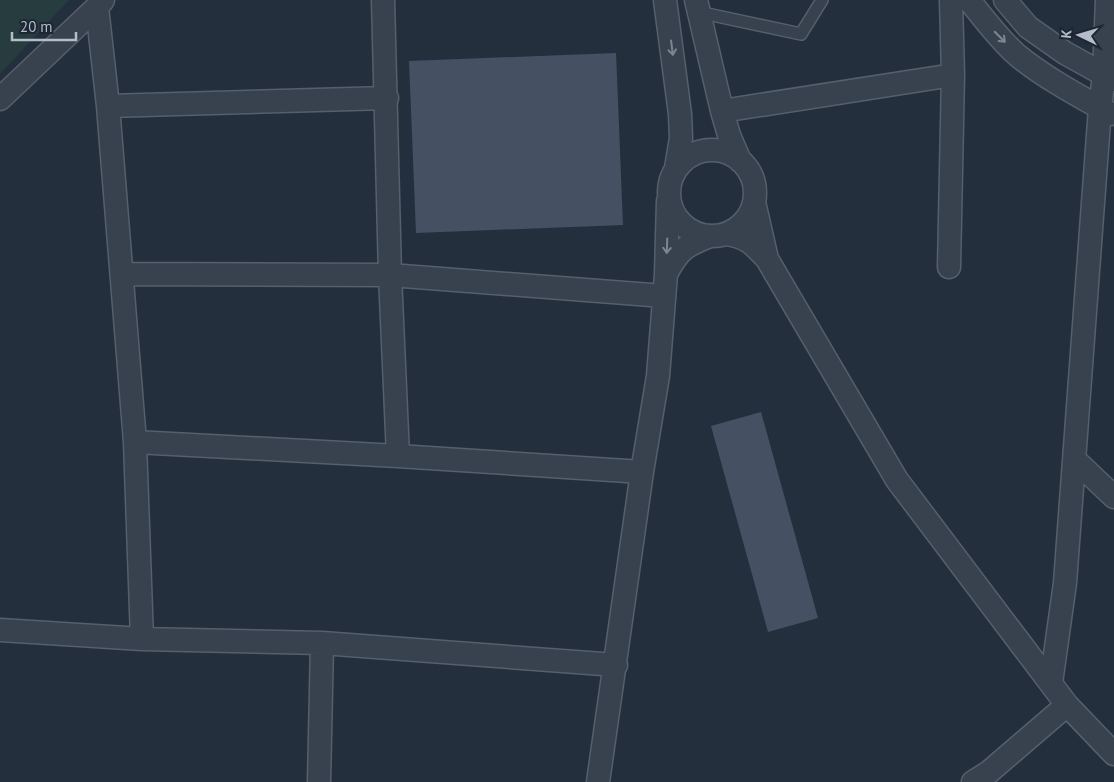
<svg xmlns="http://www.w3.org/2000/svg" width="1114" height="782" font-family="'PT Sans',sans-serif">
<rect width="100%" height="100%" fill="#242f3e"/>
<path fill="#263c3f" d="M0,0h69l-69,74z"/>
<path fill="#455162" d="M616,53l7,172 -207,8 -7,-172z
M761,412l57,206 -50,14 -57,-206z"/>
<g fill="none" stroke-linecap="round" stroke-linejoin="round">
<defs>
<path id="lane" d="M698,12l103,22 21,-34"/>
<path id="street" d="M665,0l15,114 1,24 -5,30
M696,0l26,111 7,24 11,26
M969,0c15,19 30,39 48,55 28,23 62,41 94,59
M1005,0l23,27 37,26 49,27
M97,7l11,99 27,336 7,197
M0,99l97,-92 6,-7
M108,106l279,-8
M722,111l231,-36
M669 193a43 43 0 1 1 86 0a43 43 0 1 1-86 0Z
M668,201l-2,73c13,-24 18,-28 44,-38
M726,234c21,3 27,10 41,25l-13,-57
M767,259l130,221 170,225 47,49
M949,267l4,-192 -2,-75
M122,274l268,1 274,21
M135,442l263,14 -8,-181 -7,-275
M398,456l244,16
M1075,460l39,37
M0,630l142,9 180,4 294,22
M1051,683l14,-100 35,-475 4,-34 3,-74
M319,782l3,-139
M598,782l44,-310 16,-96 8,-102
M973,782l16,-10 78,-67"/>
</defs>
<use href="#lane" stroke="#565f6c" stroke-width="14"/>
<use href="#street" stroke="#565f6c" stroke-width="25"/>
<use href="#lane" stroke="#38414e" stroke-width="11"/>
<use href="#street" stroke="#38414e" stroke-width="22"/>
</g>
<defs><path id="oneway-shaft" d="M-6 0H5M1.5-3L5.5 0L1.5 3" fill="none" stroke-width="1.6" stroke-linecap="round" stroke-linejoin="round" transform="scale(1.25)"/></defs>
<g stroke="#7c8592">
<use href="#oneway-shaft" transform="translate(1000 37) rotate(45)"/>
<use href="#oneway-shaft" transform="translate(672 48) rotate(83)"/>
<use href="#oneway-shaft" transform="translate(667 246) rotate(92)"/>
</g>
<g transform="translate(1079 35) rotate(275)" stroke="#1d2633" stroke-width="4" paint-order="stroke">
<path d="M0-4L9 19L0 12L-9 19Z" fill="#b4bcc9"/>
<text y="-8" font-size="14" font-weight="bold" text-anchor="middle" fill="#b4bcc9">K</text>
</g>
<path d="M12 32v8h64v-8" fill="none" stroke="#b4bcc9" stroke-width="2.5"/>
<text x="20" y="32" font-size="15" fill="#b4bcc9" stroke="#1d2633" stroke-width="4" paint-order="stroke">20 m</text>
</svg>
